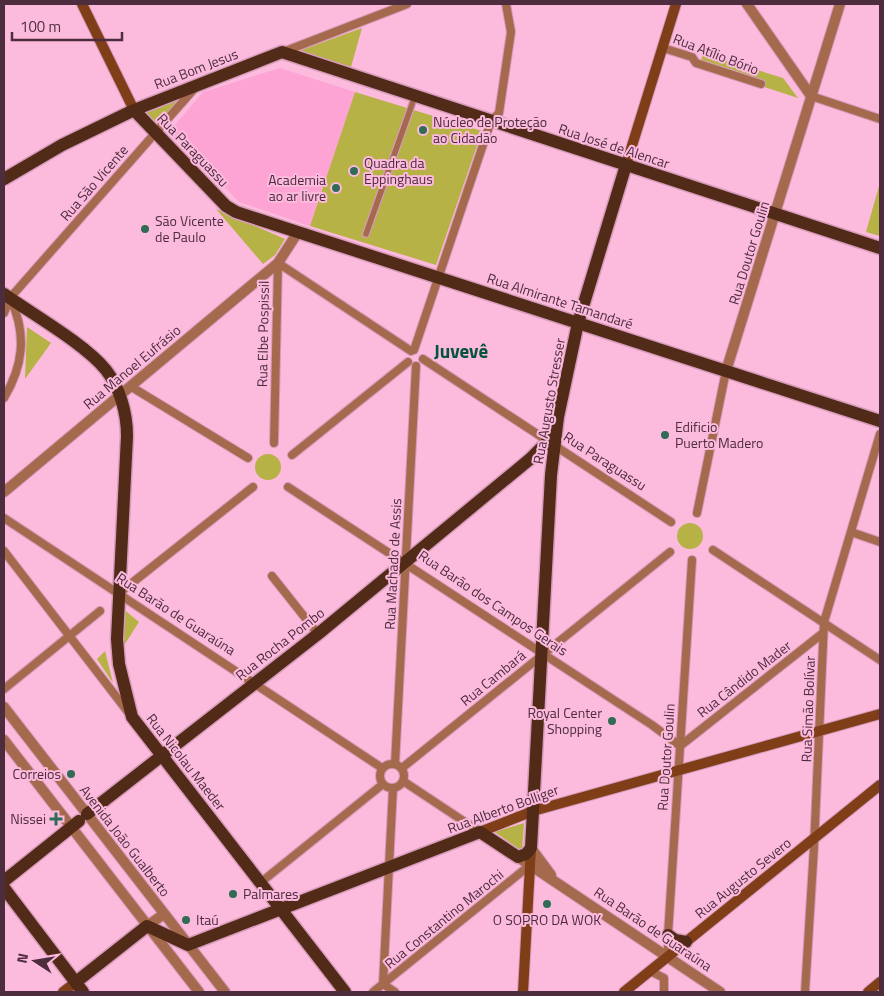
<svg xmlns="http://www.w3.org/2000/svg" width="884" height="996" font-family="'Titillium Web',sans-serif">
<rect width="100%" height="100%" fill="#fcbadd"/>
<path fill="#fda4d4" d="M280,68l75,24 -45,134 -71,-24 -69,-71 33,-39z"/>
<path fill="#b7b246" d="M362,28l-11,39 -52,-16z
M703,53l80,25 15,20 -98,-32z
M355,92l127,39 -46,134 -126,-39z
M184,94l-29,32 -16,-15z
M879,186l1,1v49l-14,-4z
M216,209l69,30 -10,16 -12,9z
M27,327l24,16 -26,36z
M255 467a13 13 0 1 1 26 0a13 13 0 1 1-26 0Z
M677 536a13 13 0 1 1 26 0a13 13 0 1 1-26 0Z
M122,608l17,14 -16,25z
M105,651l8,32 -16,-24z
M524,823l-2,28 -27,-19z"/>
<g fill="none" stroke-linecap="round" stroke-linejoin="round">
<defs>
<path id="pedestrian" d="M366,234l49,-138"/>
<path id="minor" d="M663,48l29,9 4,6 65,21
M283,52l124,-48
M811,96l69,23
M278,263l133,88
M4,313l6,-15 184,-209
M414,350l77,-229 8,-8 12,-81 -5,-28
M423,359l248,163
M130,386l118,72
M4,398c19,-32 23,-63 7,-98
M274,443l4,-180
M292,455l116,-93
M288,487l364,238 28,21 143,-113
M697,513l29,-142
M4,518l378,250
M851,532l29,10
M713,550l167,110
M4,551l124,161
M272,576l46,58
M118,594l135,-107
M4,689l96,-78
M380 776a12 12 0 1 1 24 0a12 12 0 1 1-24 0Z
M395,764l21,-398
M402,768l268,-216
M403,781l77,51
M260,883l123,-99
M668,956v-21l24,-375
M650,971l14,7v14
M383,984l10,-196
M383,984l12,8
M373,992l157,-127
M805,992l9,-145 10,-225 56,-188"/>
<path id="tertiary" d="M747,4l64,92
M726,371l114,-367
M4,492l274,-229 20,-31
M4,707l221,285
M4,740l195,252
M531,848l20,27
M518,857l202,135
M147,926l17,-12"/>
<path id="secondary" d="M82,4l52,106
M626,165l50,-161
M480,832l53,-21 347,-97
M63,992l13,-10
M523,992l8,-144
M624,992l256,-207
M868,992l12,-10"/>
<path id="primary" d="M134,110l92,96 10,6 644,209
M4,179l58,-34 72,-35 148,-58 598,196
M4,294c28,20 81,50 102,76 14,18 21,43 21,66l-10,203 2,25 13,53 213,275
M87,814l231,-180 212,-175 18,-18 5,-13
M4,881l75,-60
M4,888l79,104
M668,935l7,5 11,2
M76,982l71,-56 41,19 292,-113 38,25 8,-3 5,-6 20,-373 7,-58 20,-94 48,-158"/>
</defs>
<use href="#pedestrian" stroke="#d69bba" stroke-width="8"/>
<use href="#minor" stroke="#d69bba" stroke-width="10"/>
<use href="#tertiary" stroke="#d69bba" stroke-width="12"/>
<use href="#secondary" stroke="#d69bba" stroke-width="12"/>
<use href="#primary" stroke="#d69bba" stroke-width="15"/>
<use href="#pedestrian" stroke="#a56a4e" stroke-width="5.5"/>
<use href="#minor" stroke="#a56a4e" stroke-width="8"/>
<use href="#tertiary" stroke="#a56a4e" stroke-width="10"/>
<use href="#secondary" stroke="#7f3d18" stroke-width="10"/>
<use href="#primary" stroke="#512b17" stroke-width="12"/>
</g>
<g fill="#306b55" stroke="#fcbadd" stroke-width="2">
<circle cx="423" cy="130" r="5"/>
<circle cx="354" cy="171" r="5"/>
<circle cx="336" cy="188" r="5"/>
<circle cx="145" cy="229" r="5"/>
<circle cx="665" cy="435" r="5"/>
<circle cx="612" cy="721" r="5"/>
<circle cx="71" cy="774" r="5"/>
<path d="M53.5 811.5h5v5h5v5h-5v5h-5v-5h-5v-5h5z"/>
<circle cx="233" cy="894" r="5"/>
<circle cx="547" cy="904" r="5"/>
<circle cx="186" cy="920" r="5"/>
</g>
<g text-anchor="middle" stroke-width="4" stroke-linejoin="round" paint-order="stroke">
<g font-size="14" fill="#4d2c3e" stroke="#fcbadd">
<text transform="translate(716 54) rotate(21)" y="5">Rua Atílio Bório</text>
<text transform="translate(196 69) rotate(-21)" y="5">Rua Bom Jesus</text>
<text transform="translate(614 146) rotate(18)" y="5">Rua José de Alencar</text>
<text transform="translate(193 150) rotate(46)" y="5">Rua Paraguassu</text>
<text transform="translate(94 183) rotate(-49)" y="5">Rua São Vicente</text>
<text transform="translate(749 253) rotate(-73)" y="5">Rua Doutor Goulin</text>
<text transform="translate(560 301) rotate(18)" y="5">Rua Almirante Tamandaré</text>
<text transform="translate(263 334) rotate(-89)" y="5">Rua Elbe Pospissil</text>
<text transform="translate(132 367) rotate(-40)" y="5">Rua Manoel Eufrásio</text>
<text transform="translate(549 401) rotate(-80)" y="5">Rua Augusto Stresser</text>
<text transform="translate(605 461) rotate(33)" y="5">Rua Paraguassu</text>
<text transform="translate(393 564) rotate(-87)" y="5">Rua Machado de Assis</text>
<text transform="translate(493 603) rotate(34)" y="5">Rua Barão dos Campos Gerais</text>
<text transform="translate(176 614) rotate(33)" y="5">Rua Barão de Guaraúna</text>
<text transform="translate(280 644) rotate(-38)" y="5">Rua Rocha Pombo</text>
<text transform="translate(493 678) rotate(-39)" y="5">Rua Cambará</text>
<text transform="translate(744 679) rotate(-38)" y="5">Rua Cândido Mader</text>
<text transform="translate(808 709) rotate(-88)" y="5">Rua Simão Bolívar</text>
<text transform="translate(666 757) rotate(-86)" y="5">Rua Doutor Goulin</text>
<text transform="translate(186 762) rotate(52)" y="5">Rua Nicolau Maeder</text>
<text transform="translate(503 809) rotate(-20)" y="5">Rua Alberto Bolliger</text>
<text transform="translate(125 841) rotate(52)" y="5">Avenida João Gualberto</text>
<text transform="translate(743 878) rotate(-39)" y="5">Rua Augusto Severo</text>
<text transform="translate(444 919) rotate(-39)" y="5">Rua Constantino Marochi</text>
<text transform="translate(653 929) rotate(34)" y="5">Rua Barão de Guaraúna</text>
</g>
<g font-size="14" fill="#4d2c3e" stroke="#fcbadd" text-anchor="start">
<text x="433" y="127">Núcleo de Proteção<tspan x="433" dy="16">ao Cidadão</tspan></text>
<text x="364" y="168">Quadra da<tspan x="364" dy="16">Eppinghaus</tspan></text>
<text x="326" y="185" text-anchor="end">Academia<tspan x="326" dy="16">ao ar livre</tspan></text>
<text x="155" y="226">São Vicente<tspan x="155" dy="16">de Paulo</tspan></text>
<text x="675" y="432">Edificio<tspan x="675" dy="16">Puerto Madero</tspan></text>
<text x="602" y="718" text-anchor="end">Royal Center<tspan x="602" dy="16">Shopping</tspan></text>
<text x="61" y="779" text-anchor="end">Correios</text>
<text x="46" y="824" text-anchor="end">Nissei</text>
<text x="243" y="899">Palmares</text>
<text x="196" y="925">Itaú</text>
<text x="547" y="925" text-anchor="middle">O SOPRO DA WOK</text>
</g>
<g font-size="19" font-weight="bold" fill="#04543d" stroke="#fcbadd">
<text x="461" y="358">Juvevê</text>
</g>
</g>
<rect width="884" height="996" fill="none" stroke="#4d2c3e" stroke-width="10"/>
<g transform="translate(35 961) rotate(282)" stroke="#fcbadd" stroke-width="4" paint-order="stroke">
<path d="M0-4L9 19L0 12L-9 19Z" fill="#4d2c3e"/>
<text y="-8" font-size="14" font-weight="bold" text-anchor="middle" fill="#4d2c3e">N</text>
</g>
<path d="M12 32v8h110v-8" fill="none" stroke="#4d2c3e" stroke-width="2.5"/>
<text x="20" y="32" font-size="15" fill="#4d2c3e" stroke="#fcbadd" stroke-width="4" paint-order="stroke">100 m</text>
</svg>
